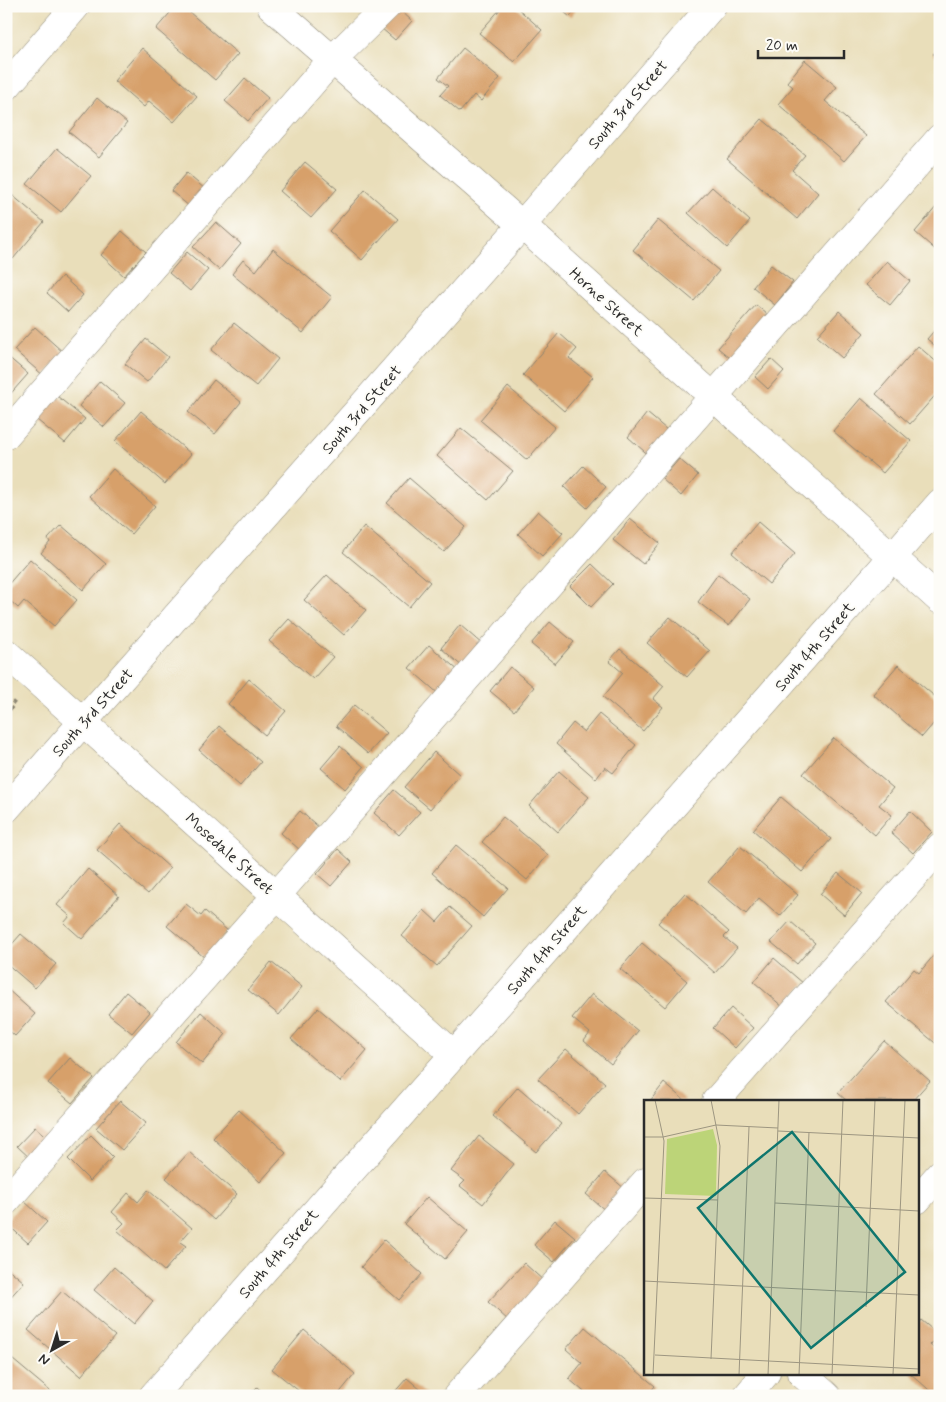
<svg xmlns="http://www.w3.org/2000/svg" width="946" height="1402" font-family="Mynerve,sans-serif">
<rect width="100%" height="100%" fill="#fdfcf7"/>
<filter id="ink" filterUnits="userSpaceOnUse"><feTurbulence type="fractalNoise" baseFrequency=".02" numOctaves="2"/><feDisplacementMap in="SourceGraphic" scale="10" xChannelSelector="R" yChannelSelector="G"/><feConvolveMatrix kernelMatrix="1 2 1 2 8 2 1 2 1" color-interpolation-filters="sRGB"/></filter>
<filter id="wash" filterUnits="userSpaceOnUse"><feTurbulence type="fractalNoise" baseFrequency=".0096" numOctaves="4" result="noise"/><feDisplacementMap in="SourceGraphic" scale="20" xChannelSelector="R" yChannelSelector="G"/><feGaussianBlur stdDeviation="1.12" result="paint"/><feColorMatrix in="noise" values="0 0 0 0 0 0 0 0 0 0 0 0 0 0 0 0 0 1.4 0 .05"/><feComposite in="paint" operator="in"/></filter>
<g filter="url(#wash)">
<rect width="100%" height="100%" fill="#e9deba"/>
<g id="blocks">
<path fill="#d7a06a" d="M176,6h6l56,48 -23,26 -59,-51z
M503,6h12l27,24 -28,32 -35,-29z
M557,6h22l-9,11z
M399,9l13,12 -17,19 -14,-12z
M940,47v13l-7,-6z
M142,48l55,48 -23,26 -25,-21 -5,6 -30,-26z
M463,48l37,30 -19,23 -7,-6 -14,17 -20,-17 8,-9 -10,-8z
M805,60l32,27 -12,14 41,35 -22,25 -66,-57 15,-17 -6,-5z
M245,78l23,20 -20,23 -23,-20z
M97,98l30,25 -28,34 -30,-25z
M762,119l43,36 -13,15 26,23 -21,26 -70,-60z
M57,148l34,28 -30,36 -34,-28z
M305,162l32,27 -26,29 -31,-27z
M186,173l19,16 -15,18 -19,-16z
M712,187l38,34 -23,27 -39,-35z
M365,190l33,29 -36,41 -33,-29z
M12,195l32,27 -31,37 -7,-6v-51z
M937,206l3,2v42l-2,2 -23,-20z
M658,220l61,51 -25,30 -61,-51z
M216,222l25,22 -22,26 -26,-23z
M122,231l24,21 -22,24 -23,-21z
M273,249l59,48 -29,36 -71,-59 11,-14 13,11z
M187,252l21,18 -18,21 -21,-18z
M887,261l23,20 -20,24 -24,-20z
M771,265l22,17 -18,23 -22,-18z
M62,276l21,19 -15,17 -21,-19z
M756,305l17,14 -37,44 -18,-15z
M839,311l25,22 -22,25 -25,-22z
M234,323l44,36 -22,27 -45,-36z
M940,324v26l-13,-11z
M35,327l29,26 -20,23 -30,-26z
M559,333l18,16 -8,9 24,19 -29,34 -41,-36z
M146,339l22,18 -21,25 -22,-18z
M918,346l22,19v25l-30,34 -34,-30z
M6,355l22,19 -22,25z
M771,359l13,12 -16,18 -13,-12z
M214,380l27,22 -26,32 -27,-22z
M100,381l25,22 -21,24 -25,-21z
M508,387l47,40 -28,33 -47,-40z
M57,396l28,23 -20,24 -28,-23z
M861,398l50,43 -28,32 -50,-42z
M141,411l50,43 -26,30 -50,-43z
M647,413l26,22 -20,24 -25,-22z
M461,428l52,43 -25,29 -51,-44z
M679,459l19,16 -17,21 -19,-17z
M583,466l23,21 -19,21 -23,-21z
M113,469l42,37 -24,28 -42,-38z
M409,478l57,49 -22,25 -57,-49z
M538,511l25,22 -21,23 -24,-22z
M630,519l30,24 -17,21 -30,-24z
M758,522l37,32 -26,30 -37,-31z
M61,525l45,39 -23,26 -42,-37 9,-11 -2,-3z
M364,526l66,56 -21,25 -66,-55z
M30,559l47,41 -23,26 -30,-25 -6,7 -12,-11v-10z
M592,564l21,20 -22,23 -21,-21z
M718,574l32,25 -21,27 -31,-24z
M327,575l39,35 -22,25 -40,-35z
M670,617l40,34 -23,26 -40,-34z
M289,619l44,38 -20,22 -44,-38z
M550,622l24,20 -19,22 -24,-20z
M460,625l23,20 -19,23 -23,-20z
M429,645l31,27 -20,23 -31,-27z
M620,649l44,37 -11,13 10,8 -20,24 -40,-34 20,-24 -14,-12z
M898,665l42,36v15l-18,21 -49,-43z
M510,667l24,20 -20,24 -24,-20z
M249,679l37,32 -21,24 -37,-31z
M354,705l33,28 -19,21 -32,-28z
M599,714l37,31 -23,28 -8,-6 -9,12 -40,-35 17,-21 11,9z
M219,726l42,36 -21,24 -41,-36z
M834,738l59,50 -14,17 13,10 -17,20 -72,-61z
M340,746l24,21 -19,22 -24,-21z
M434,752l26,23 -30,34 -26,-22z
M559,771l30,26 -31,35 -29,-26z
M394,790l26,22 -21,23 -25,-22z
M781,797l50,42 -29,33 -49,-42z
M300,811l21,18 -20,22 -20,-18z
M910,811l22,21 -19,21 -22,-20z
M503,817l45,38 -21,25 -45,-38z
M120,824l50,44 -22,26 -51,-44z
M456,845l52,43 -25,29 -51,-44z
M740,846l58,49 -18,21 -21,-18 -13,16 -38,-32z
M338,849l14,13 -21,24 -14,-12z
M88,869l31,27 -37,43 -18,-16 6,-7 -13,-11z
M838,873l24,20 -18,22 -24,-21z
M685,893l44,39 -5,5 13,11 -22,25 -57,-50z
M186,904l15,12 4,-5 23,20 -23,27 -38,-32z
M450,907l22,19 -35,40 -35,-30 22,-26 13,12z
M790,921l25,22 -18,21 -26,-22z
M21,934l35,30 -21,24 -29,-25v-12z
M642,943l45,38 -22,26 -45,-38z
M940,948v99l-54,-45 28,-33 5,4z
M774,958l30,26 -20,24 -30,-26z
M271,962l31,25 -23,28 -31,-25z
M6,988l29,26 -20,22 -9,-8z
M126,992l24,20 -18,21 -24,-19z
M592,994l46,37 -27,33 -27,-23 6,-8 -18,-15z
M318,1008l49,42 -27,32 -49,-43z
M731,1008l22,20 -18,20 -22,-20z
M201,1012l25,22 -24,30 -26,-22z
M884,1041l46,40 -18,20h-65l-9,-8z
M566,1049l39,34 -27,31 -40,-35z
M70,1058l24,20 -22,25 -24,-20z
M664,1083l21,18h-35z
M518,1087l43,37 -25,28 -43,-36z
M120,1101l26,22 -24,27 -26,-22z
M239,1110l47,43 -26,29 -47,-44z
M35,1127l15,13 -18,20 -15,-14z
M91,1135l22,22 -23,24 -22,-22z
M479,1136l35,28 -31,40 -23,-18 5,-5 -14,-10z
M189,1152l48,42 -23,26 -48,-42z
M605,1172l20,17 -19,22 -20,-17z
M148,1190l44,38 -12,14 6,4 -22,25 -47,-41 7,-7 -12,-11 16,-19 10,9z
M427,1197l41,35 -23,27 -41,-35z
M24,1201l23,21 -19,21 -22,-20v-2z
M555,1220l20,17 -21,25 -20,-17z
M384,1240l38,34 -23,26 -38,-33z
M524,1263l21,19 -36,39 -21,-19z
M6,1267l18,15 -18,20z
M114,1267l39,34 -19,23 -40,-34z
M62,1291l53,45 -34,40 -53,-46z
M921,1320l18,15 -9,10 10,8v43h-4l-26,-23h7v-48z
M585,1327l70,59 -8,10h-58l-20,-17 13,-16 -16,-14z
M304,1330l51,44 -18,22h-32l-33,-27z
M6,1354l50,42h-44l-6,-5z
M407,1378l21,18h-37z
M257,1387l10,9h-18z"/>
</g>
</g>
<g filter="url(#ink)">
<use href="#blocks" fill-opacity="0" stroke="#8a8472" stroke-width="1"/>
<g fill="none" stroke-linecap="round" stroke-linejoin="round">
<defs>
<path id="minor" d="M271,6l251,219 418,375
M6,87l70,-81
M6,435l326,-375 55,-54
M6,653l447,401
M6,809l516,-584 190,-219
M716,1101l224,-254
M917,1200l23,-26
M6,1201l271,-306 663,-757
M801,1373l26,23
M153,1396l787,-893
M457,1396l188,-214
M747,1396l19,-23"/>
</defs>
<use href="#minor" stroke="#8a8472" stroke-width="29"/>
<path stroke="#8a8472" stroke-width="3" stroke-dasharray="4 4" stroke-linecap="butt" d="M6,696l9,8 -9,10"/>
<use href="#minor" stroke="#fff" stroke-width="28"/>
</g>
</g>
<g text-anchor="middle" stroke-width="4" stroke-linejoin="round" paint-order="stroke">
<g font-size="16" fill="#2b2b2b" stroke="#fdfcf7">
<text transform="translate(627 104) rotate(-49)" y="6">South 3rd Street</text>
<text transform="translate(607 301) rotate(42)" y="6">Horne Street</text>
<text transform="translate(361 409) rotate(-49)" y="6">South 3rd Street</text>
<text transform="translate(814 646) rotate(-49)" y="6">South 4th Street</text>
<text transform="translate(92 712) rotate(-48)" y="6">South 3rd Street</text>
<text transform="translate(230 853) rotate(42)" y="6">Mosedale Street</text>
<text transform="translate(546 949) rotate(-49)" y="6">South 4th Street</text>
<text transform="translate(278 1253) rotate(-49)" y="6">South 4th Street</text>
</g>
</g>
<g transform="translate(644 1100)">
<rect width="275" height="275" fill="#e9deba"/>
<path d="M69,29l4,16 -1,51 -51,-2 2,-55z" fill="#bcd478"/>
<path fill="none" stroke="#9d9681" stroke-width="1" d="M67,0l9,46 -9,213M134,31l141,7M0,37h19l53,-12 62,3M0,98l74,2M131,103l144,8M0,181l275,14M222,207l9,-207M11,255l264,14M9,275l11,-234 -9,-41M95,275l10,-248M124,275l11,-275M155,275l10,-243M188,275l11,-275M249,275l12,-275"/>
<path fill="#0f766e" fill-opacity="0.15" stroke="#0f766e" stroke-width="2.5" d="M148,32l113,140 -94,76 -113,-140z"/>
<rect width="275" height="275" fill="none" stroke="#2b2b2b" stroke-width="2.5"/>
</g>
<rect width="946" height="1402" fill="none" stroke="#fdfcf7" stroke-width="25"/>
<g transform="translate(52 1350) rotate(219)" stroke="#fdfcf7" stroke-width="4" paint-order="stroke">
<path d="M0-4L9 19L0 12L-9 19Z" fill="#2b2b2b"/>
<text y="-8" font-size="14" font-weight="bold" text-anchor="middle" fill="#2b2b2b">N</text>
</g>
<path d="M758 50v8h86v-8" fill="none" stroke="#2b2b2b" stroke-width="2.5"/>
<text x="766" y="50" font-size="15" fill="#2b2b2b" stroke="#fdfcf7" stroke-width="4" paint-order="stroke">20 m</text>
</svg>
